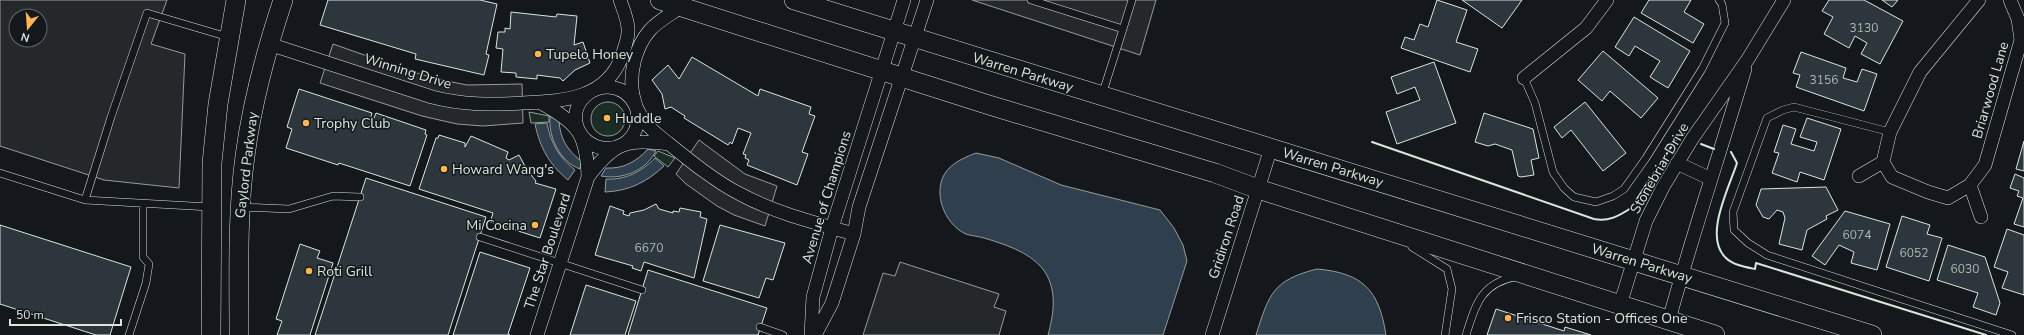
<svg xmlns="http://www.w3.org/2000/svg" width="2024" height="335" font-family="'Nunito Sans',sans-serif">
<rect width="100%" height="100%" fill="#14181c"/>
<path fill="#1a2d24" stroke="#939e99" d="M591 119a17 17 0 1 1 34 0a17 17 0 1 1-34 0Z
M529,112l20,4v6l-18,1z
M658,151l17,7 -7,9 -14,-11z"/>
<path fill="#24282b" stroke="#939e99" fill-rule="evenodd" d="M0,0h167l-16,44 34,10 -6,134 -75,-8 -104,-34zM16,16h24v24h-24z
M972,0h184l-16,55z
M333,44l71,25 33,10 30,6 55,-1 1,39 -40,3 -26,-2 -35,-8 -102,-33z
M699,140l46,34 32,12 -12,40 -31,-11 -17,-9 -31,-22 -10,-10z
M900,262l99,32 -5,13 12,4 -7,24h-136l20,-62 12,3z"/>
<path fill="#2f3f4d" stroke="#939e99" d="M550,116l9,5c1,17 8,29 22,40l-1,8c-20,-7 -32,-32 -30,-53z
M547,123c4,21 12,34 28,47l-7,10c-19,-16 -28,-32 -33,-56z
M648,149l8,2c-10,20 -34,29 -55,25l5,-8c17,1 30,-6 42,-19z
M976,153l23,5 62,27 99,25 14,18 9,17 4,16 -24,74h-115c6,-22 10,-47 -6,-67 -13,-16 -38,-24 -58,-30 -6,-2 -13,-2 -18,-4 -16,-7 -27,-27 -26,-44 1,-22 18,-30 36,-37z
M655,158l9,8c-17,16 -35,25 -59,26l1,-13c20,1 35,-7 49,-21z
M1317,269c46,4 62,21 69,66h-130c13,-41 17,-55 61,-66z"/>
<path fill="#2c363c" stroke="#d8e6dc" d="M328,0h152l17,4 -11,50 3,1 -5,20 -69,-16 1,-5 -96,-29z
M1437,0l30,10 -11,32 22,7 -8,23 -69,-24 4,-11 9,3 6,-16 8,3z
M1462,0h60l-20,28z
M1649,0h42l-7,12 20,12 -11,19 -52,-30z
M1829,0h35l39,21 -23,43 -19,-10 6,-11 -12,-7 -6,12 -25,-14 9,-17 -11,-6z
M1882,0h16l-6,7z
M511,12l45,5 1,-3 20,2 -3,29 9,-3 7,21 -15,7 -12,11 -3,-3 -23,-3v4l-21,-2v-4l-15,-1 2,-23 -7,-1 2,-16h7v-4l5,1z
M1634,17l56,34 -22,37 -18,-11 10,-16 -25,-15 -6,10 -14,-9z
M1603,51l55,47 -17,20 -31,-27 -8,10 -24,-21z
M1801,52l45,16 -3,10 14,4 5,-13 15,5 -13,37 -68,-24 4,-12 -7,-2z
M692,57l66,39 2,-7 51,18 -2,7 6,2 -13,36 6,2 -11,31 -50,-20 2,-5 -4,-2 1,-3 -3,-1 8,-21 -13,-5 -6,16 -2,-2 -2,3 -44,-27 1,-2 -14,-9 -6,2 -3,-15 -10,-14 16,-15 11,14z
M1434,62l22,61 -59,21 -11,-32 34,-12 -5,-13 -18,7 -6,-17z
M299,89l73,24 -1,4 3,1 2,-5 50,17 -1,4 2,1 -17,51 -71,-23 -1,2 -52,-17 6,-19 -5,-2z
M1585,102l41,51 -23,18 -32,-41 -9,8 -8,-11z
M1484,113l49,16 6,29 -8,2 3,15 -13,2 -3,-1 -6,-26 -17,-6 -7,2 -13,-4z
M1807,118l34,11 -17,51 -24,-8 -3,10 -25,-9 7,-20 -5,-1 9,-27 13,4 -5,15 23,7 3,-9 -17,-5z
M439,135l26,8v4l6,-11 37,16 -2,6 3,2 10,-5 8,15 9,11 -1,2 21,6 -16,49 -50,-16 3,-9 -74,-24 17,-51h2z
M2024,141v30l-8,-2z
M2015,174l9,4v49l-10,-3 9,-26 -6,-2 2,-5 -9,-3z
M366,178l120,39 -38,118h-133z
M1826,187l12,23 -12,6 1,3 -20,11 -5,20 -23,-6 6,-26 -2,-6 -6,-2 -8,9 -6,-2 -7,-12 5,-16z
M656,204l3,5 14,4v-2l6,1 1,-4 21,4 -1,5 7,2 -13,59 -50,-16 -3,9 -9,-3 1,-2 -38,-11 15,-49 14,5 -1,3 6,2 1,-3 14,-3z
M1845,211l45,13 -13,46 -26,-7 3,-11 -15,-7 -14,20 -13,-9z
M1902,216l28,9 -3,9 15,4 -13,43 -43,-14z
M0,225l131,42 -21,68h-14l-96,-31z
M720,225l65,18 -12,37 -7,-2 -7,20 -56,-17z
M2007,229l17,6v60l-22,-7 6,-16 -14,-5z
M300,244l20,7 -3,7 16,5 -23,72h-33l5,-14 -6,-2z
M1948,245l37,12 15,46 -4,12 -23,-8 5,-14 -41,-13z
M480,252l50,16 -22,66 2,1h-57z
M648,270l119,38 -9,27h-130z
M586,285l50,16 -11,34h-55z
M1496,309l68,22 1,-4 26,8h-104z"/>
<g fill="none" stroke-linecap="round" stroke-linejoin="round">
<defs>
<path id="lane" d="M1031,0l92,29 9,-29
M1524,78l11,25 18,69 11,16 10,9 22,5 17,-6 11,-7 22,-31 56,-89 23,-46 -3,-19 -3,-4
M1102,95l21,-66
M1890,132l-96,-25 -11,3 -16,8 -34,94 1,18 14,13 19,12 245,80
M0,173l85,27 125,7
M85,200l26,-83 36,-104 81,24
M240,207l49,2 44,-13 27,1
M480,237l162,53
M1412,247l35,22 5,20 -7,46
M760,327l23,8
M129,335l17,-52 3,-19 -6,-7v-53
M1466,335c9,-29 15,-52 49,-58"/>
<path id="street" d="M1979,0l-59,72 -30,60 -7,30 9,15 36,15 20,6 22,-13 15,-20 36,-125 -3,-21 -8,-19
M681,7c-10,7 -23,14 -31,23 -15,17 -21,44 -17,65 3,12 8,24 2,36 -11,24 -46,23 -57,-2 -11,-25 16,-49 40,-40 15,5 18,20 26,32 7,9 16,16 24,22 21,17 48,39 72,51 35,19 76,29 114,40
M269,44l163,53c31,8 59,8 91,6 39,-2 83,-3 99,-47 2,-8 7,-18 6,-27 0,-9 -5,-20 -8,-29
M1524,78l62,-50 21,-28
M1677,163l34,16
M1859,176l24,-14
M588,177c26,-35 38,-38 81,-33
M1970,185l11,32
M1620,305l26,-84 17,-34 29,-48 56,-80 36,-59
M1669,320c23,-84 51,-167 76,-251
M537,335l51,-158c-1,-42 -10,-54 -47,-74
M811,335l2,-38 19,-69 72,-228
M815,335l17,-32 22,-69 5,-27 68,-207
M1212,335l59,-187"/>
<path id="secondary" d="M660,0l329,105 226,68 43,16 457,146
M794,0l1078,335
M211,335l1,-172 6,-59 18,-104
M239,335c0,-60 -2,-120 6,-179 7,-53 21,-105 38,-156"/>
</defs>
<use href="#lane" stroke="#d8e6dc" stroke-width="8"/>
<use href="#street" stroke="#d8e6dc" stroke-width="14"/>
<use href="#secondary" stroke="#d8e6dc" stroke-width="20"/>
<use href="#lane" stroke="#14181c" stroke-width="7"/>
<use href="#street" stroke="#14181c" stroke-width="13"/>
<use href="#secondary" stroke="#14181c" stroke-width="19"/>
<path stroke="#d8e6dc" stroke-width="2" d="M1372,142l222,77c14,3 25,-3 37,-11l50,-76 3,2
M1701,144l13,5
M1731,152l6,11c-8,25 -34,74 -11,95 7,7 19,9 29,11l1,-6 230,72"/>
</g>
<g fill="#ffb74d" stroke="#14181c" stroke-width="1.5">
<circle cx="538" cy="54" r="4"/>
<circle cx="607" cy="118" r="4"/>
<circle cx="306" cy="123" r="4"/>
<circle cx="444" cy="169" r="4"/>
<circle cx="535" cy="225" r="4"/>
<circle cx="309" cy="271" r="4"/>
<circle cx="1508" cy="318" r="4"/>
</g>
<g text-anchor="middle" stroke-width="3" stroke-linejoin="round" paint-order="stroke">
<g font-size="12" fill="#adbab4">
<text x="1864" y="32">3130</text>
<text x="1824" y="84">3156</text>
<text x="1857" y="239">6074</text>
<text x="649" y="252">6670</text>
<text x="1914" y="257">6052</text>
<text x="1965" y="273">6030</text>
</g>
<g font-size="14" fill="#d8e6dc" stroke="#14181c" text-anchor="start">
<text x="546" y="59">Tupelo Honey</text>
<text x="615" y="123">Huddle</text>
<text x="314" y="128">Trophy Club</text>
<text x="452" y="174">Howard Wang's</text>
<text x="527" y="230" text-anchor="end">Mi Cocina</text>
<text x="317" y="276">Roti Grill</text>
<text x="1516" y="323">Frisco Station - Offices One</text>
</g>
<g font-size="14" fill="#d8e6dc" stroke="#14181c">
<text transform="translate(408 71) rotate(17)" y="5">Winning Drive</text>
<text transform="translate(1023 72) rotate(17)" y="5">Warren Parkway</text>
<text transform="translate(1990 90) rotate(-74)" y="5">Briarwood Lane</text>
<text transform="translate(246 165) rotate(-83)" y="5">Gaylord Parkway</text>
<text transform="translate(1333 167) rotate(17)" y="5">Warren Parkway</text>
<text transform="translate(1659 168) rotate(-60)" y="5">Stonebriar Drive</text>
<text transform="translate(826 197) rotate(-73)" y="5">Avenue of Champions</text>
<text transform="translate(1226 237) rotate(-72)" y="5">Gridiron Road</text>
<text transform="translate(547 251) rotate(-72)" y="5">The Star Boulevard</text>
<text transform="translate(1642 263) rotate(17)" y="5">Warren Parkway</text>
</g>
</g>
<g transform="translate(28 28) rotate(197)"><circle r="19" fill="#14181c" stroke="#626a69"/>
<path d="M0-3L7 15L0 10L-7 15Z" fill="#ffb74d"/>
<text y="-6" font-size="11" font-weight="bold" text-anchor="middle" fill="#d8e6dc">N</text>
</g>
<path d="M10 319v6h111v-6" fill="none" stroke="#d8e6dc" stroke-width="2"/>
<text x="16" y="319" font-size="12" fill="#d8e6dc" stroke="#14181c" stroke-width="3" paint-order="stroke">50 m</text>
</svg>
